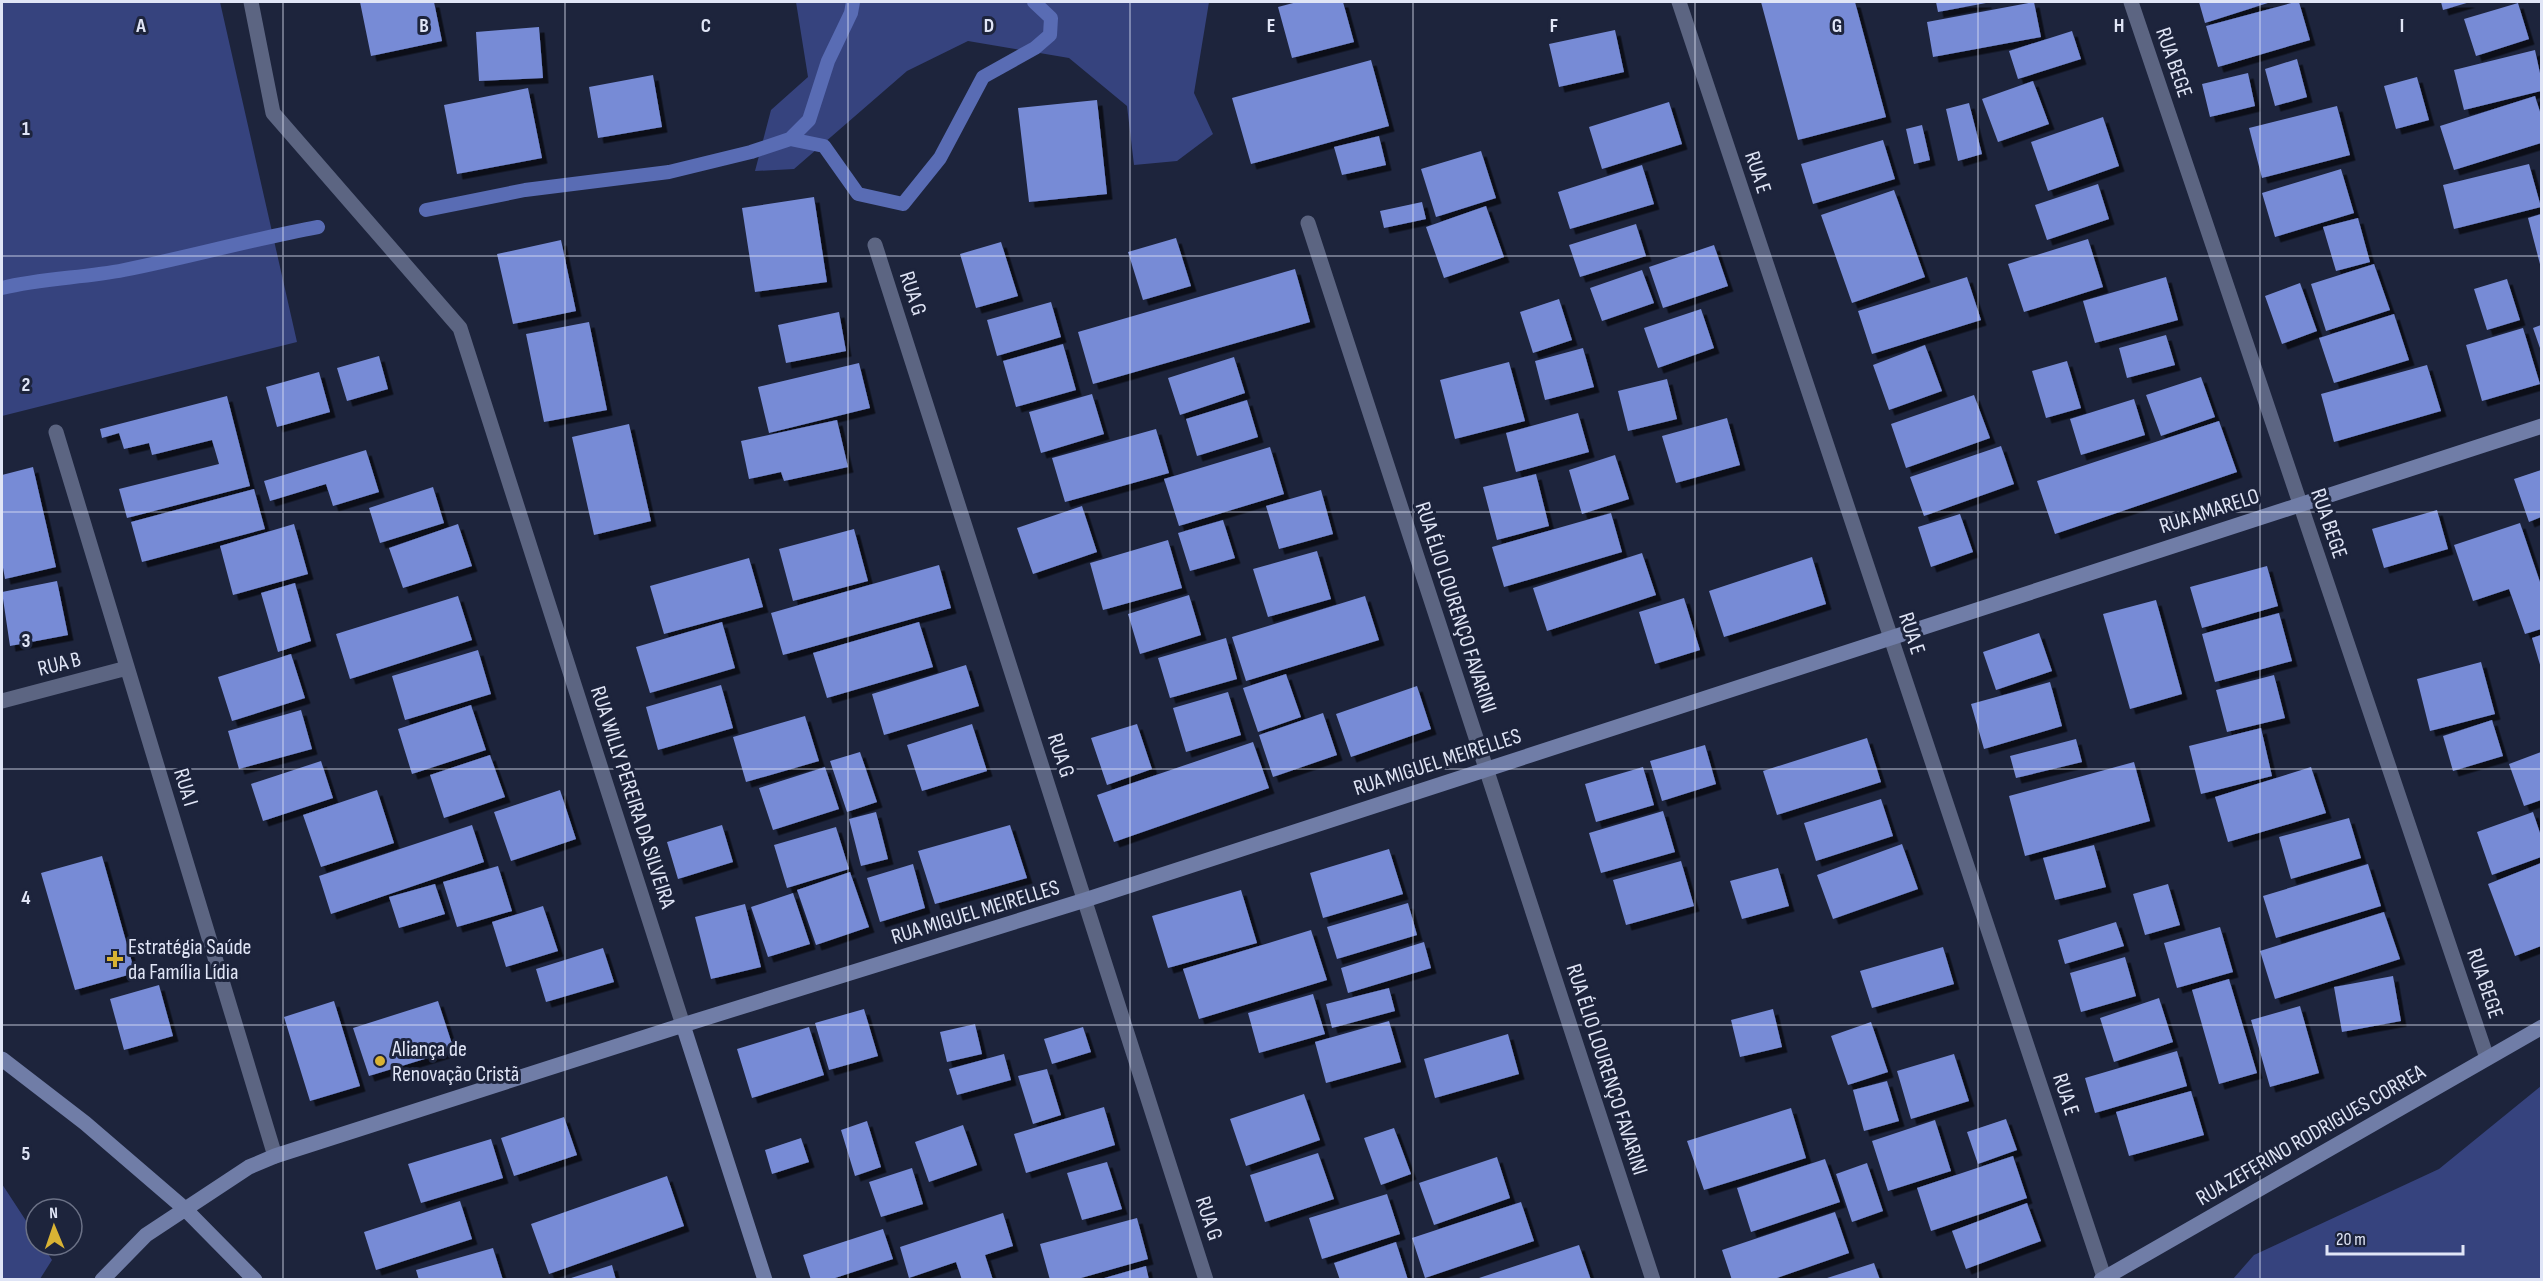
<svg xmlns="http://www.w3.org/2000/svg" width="2543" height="1281" font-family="'Sofia Sans Condensed',sans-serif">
<defs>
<filter id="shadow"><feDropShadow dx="5.5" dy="5.5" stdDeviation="0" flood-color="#0009"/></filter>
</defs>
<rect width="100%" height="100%" fill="#1d243c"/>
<path fill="#36437e" d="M2,2h218l77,340 -295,74z
M796,2h413l-15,91 19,41 -36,27 -43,4 -7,-59 -58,-48 -101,-17 -61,30 -113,98 -39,2 16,-61 37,-33z
M2541,1086v193h-308l21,-24 185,-86z
M2,1184l34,52v9h6l10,15 -12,19h-38z"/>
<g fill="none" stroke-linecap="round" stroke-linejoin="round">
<path stroke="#596cb4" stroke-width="14" d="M790,139l19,-19 19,-59 23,-48 2,-11
M426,210l99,-20 144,-18 82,-20 39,-13 34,7 34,48 45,10 37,-46 43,-81 52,-29 15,-13 1,-17 -17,-16
M2,288c40,-10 82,-10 122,-18 65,-13 129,-31 194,-43"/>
</g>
<path fill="#778bd6" filter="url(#shadow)" d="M360,2h74l8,39 -71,15z
M1297,2h46l11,40 -62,16 -14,-51z
M1761,2h94l31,115 -88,23z
M1936,2h50v1l-48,9z
M2034,2l7,35 -108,20 -6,-35z
M2199,2h72l-66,21z
M2295,2h4l11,38 -92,27 -12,-41z
M2441,2h29l-27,8z
M2518,3l11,36 -53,17 -12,-37z
M539,27l4,51 -64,3 -3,-49z
M1615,30l9,42 -65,15 -10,-43z
M2072,31l9,28 -63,20 -9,-28z
M2535,50l6,28v13l-77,19 -10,-40z
M2297,59l10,38 -32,9 -10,-37z
M1371,60l18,66 -138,38 -19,-66z
M2248,73l7,33 -45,11 -8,-33z
M653,75l9,52 -64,11 -9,-51z
M2417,77l12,43 -33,9 -12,-43z
M2033,81l16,43 -51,18 -16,-43z
M528,88l14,70 -85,16 -13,-69z
M2535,96l6,19v28l-87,27 -14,-44z
M1097,100l10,94 -78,8 -11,-94z
M1669,102l13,42 -80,25 -13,-42z
M1969,103l13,51 -24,7 -12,-52z
M2337,106l13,49 -88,23 -13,-50z
M2103,117l16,49 -71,25 -17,-49z
M1922,125l8,35 -16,4 -8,-35z
M1379,136l7,29 -44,10 -8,-28z
M1883,140l12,39 -82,25 -12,-40z
M1481,151l15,47 -60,19 -15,-48z
M2529,164l12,43 -87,22 -11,-44z
M1642,165l12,39 -84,25 -12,-37z
M2341,169l13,44 -79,24 -13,-44z
M2098,184l11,35 -62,21 -12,-35z
M1894,190l31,87 -73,26 -31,-88z
M814,197l13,85 -72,10 -13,-84z
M1422,202l4,17 -42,9 -4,-17z
M1486,206l18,51 -60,21 -18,-51z
M2541,214v54l-13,-50z
M2358,218l12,44 -34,9 -13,-44z
M1636,224l10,32 -66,21 -11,-32z
M1176,238l15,48 -48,14 -15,-48z
M2088,239l15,48 -79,25 -16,-48z
M561,240l15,71 -63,13 -16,-70z
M1001,242l17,54 -42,12 -16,-54z
M1714,245l14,41 -65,22 -14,-41z
M2374,264l16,46 -64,21 -15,-47z
M1295,269l15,53 -217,62 -15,-52z
M1642,270l12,33 -52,18 -12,-33z
M1967,277l14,43 -109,34 -14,-43z
M2166,277l12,43 -83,23 -12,-42z
M2507,279l13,41 -33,10 -13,-41z
M2300,283l17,48 -35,13 -17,-48z
M1559,299l13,41 -39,13 -13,-41z
M1051,302l10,35 -64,19 -10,-36z
M1701,309l13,39 -56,20 -14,-40z
M839,312l7,39 -60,12 -8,-38z
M2394,314l15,46 -75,23 -15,-45z
M589,322l18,88 -63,12 -18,-88z
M2541,325v26l-8,-23z
M2523,328l17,56 -58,17 -16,-56z
M2166,335l9,30 -48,13 -8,-30z
M1063,344l13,46 -60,17 -13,-46z
M1925,345l17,46 -53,19 -16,-45z
M1583,348l11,39 -49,13 -10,-39z
M379,356l9,33 -41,12 -10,-33z
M1234,357l11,36 -65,22 -12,-37z
M2067,361l14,47 -35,10 -14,-47z
M1509,362l16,59 -70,18 -15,-59z
M859,363l11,45 -101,25 -11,-46z
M2427,365l14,46 -107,31 -13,-48z
M319,372l11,40 -53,15 -11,-40z
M2201,377l14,40 -54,19 -15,-41z
M1667,379l10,40 -49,12 -10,-40z
M1092,394l12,40 -63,19 -12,-41z
M1974,395l16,43 -84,30 -15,-44z
M227,396l23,90 -123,32 -8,-29 100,-25 -7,-24 -60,15 -3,-12 -25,6 -5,-16 -17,5 -2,-9z
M2134,399l11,36 -64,20 -11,-36z
M1247,400l11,37 -61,19 -11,-37z
M1578,413l11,39 -73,20 -10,-39z
M1727,418l13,47 -64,18 -14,-47z
M837,420l11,47 -64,14 -3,-9 -32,7 -8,-38z
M2219,421l18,51 -182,62 -18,-53z
M629,424l22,97 -57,14 -22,-98z
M1156,429l13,44 -104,29 -13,-44z
M2001,446l13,38 -90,32 -14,-39z
M1270,447l14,47 -105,32 -15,-47z
M366,450l13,42 -46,14 -7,-22 -56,17 -6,-20z
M1615,455l14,44 -47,15 -13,-44z
M33,467l23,100 -51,12 -3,-17v-87z
M2541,470v47l-12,5 -15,-43z
M1536,474l13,52 -52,14 -14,-53z
M433,487l11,36 -64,20 -11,-35z
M254,489l11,40 -123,33 -11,-40z
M1321,490l12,44 -54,15 -13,-43z
M1082,506l15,46 -64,22 -16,-46z
M2437,510l11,39 -64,19 -12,-39z
M1611,513l11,39 -118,35 -12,-40z
M1960,514l13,38 -42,15 -13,-40z
M1223,520l12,38 -45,13 -12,-38z
M2520,523l21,62v44l-16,5 -16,-45 -36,12 -19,-56z
M294,524l14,50 -75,21 -13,-49z
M458,524l14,42 -69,22 -14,-40z
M854,529l14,52 -75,20 -14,-52z
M1168,540l14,48 -79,22 -13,-47z
M1317,551l14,48 -63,18 -15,-48z
M1642,553l14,42 -109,36 -14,-43z
M1812,557l14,47 -102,33 -15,-46z
M749,558l14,49 -99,27 -14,-48z
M939,565l12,43 -168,47 -12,-42z
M2267,566l11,40 -76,22 -12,-41z
M57,581l11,54 -58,11 -8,-54z
M295,583l16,58 -33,11 -17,-59z
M1189,595l12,40 -61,19 -12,-40z
M458,596l14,44 -122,39 -14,-45z
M1365,596l14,44 -133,41 -14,-44z
M1684,598l16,52 -45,14 -16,-52z
M2156,600l26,94 -52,15 -27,-95z
M2279,613l13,48 -77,21 -13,-48z
M722,622l13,46 -85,25 -14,-46z
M919,622l14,45 -106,31 -14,-45z
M2039,633l13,38 -56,19 -13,-38z
M2541,635v33l-9,-30z
M1226,638l11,41 -67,19 -12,-40z
M478,650l13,44 -86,26 -13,-44z
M291,654l14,44 -73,23 -14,-44z
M2481,662l14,52 -65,17 -13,-52z
M966,665l13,41 -95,29 -12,-41z
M1286,674l15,43 -43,15 -15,-44z
M2274,675l11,43 -58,14 -11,-42z
M2050,682l12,44 -78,23 -13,-45z
M721,685l12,43 -75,22 -12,-43z
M1417,686l14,43 -80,28 -15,-43z
M1228,692l13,43 -55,17 -13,-44z
M471,705l15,45 -74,24 -14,-45z
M301,710l11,39 -73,20 -11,-38z
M1323,713l14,42 -64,22 -14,-42z
M805,716l14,45 -73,21 -13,-45z
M2492,720l11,36 -50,15 -10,-35z
M972,724l15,47 -65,20 -15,-46z
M1137,724l15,45 -45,16 -16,-47z
M2261,728l11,48 -71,18 -12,-48z
M1867,738l14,44 -104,33 -14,-44z
M2076,739l6,23 -66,16 -6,-22z
M1253,742l16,46 -155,54 -17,-47z
M1705,745l11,39 -54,17 -12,-40z
M860,752l17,50 -30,10 -17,-51z
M2541,752v48l-17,6 -15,-42z
M490,755l15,42 -61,21 -14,-43z
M321,761l12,37 -70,23 -12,-37z
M2134,762l16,59 -125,35 -16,-60z
M825,767l14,42 -66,21 -14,-42z
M1643,767l11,38 -58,17 -11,-38z
M2311,767l15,46 -98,29 -13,-45z
M377,790l17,53 -73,24 -18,-52z
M560,790l16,49 -65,22 -17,-49z
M1881,799l12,37 -77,25 -12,-38z
M1663,811l12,41 -74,21 -12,-40z
M876,812l12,47 -27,7 -12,-47z
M2533,812l8,24v21l-49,18 -15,-43z
M2349,818l12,40 -70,21 -12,-42z
M472,825l12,37 -153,52 -12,-38z
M722,825l11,37 -55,17 -11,-37z
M1010,825l17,53 -92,26 -17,-53z
M836,827l13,42 -62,19 -13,-43z
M1902,844l16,45 -85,30 -16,-44z
M2094,845l12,42 -51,13 -12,-42z
M1389,849l14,45 -80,24 -13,-45z
M102,856l33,117 -60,17 -34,-117z
M1681,861l13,45 -68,19 -13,-45z
M2541,863v83l-26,10 -27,-72z
M913,864l12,44 -45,14 -13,-44z
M2368,864l13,42 -105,32 -13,-42z
M498,866l14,45 -55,16 -14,-45z
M1778,868l11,38 -47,13 -12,-38z
M850,872l19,55 -53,18 -19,-55z
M435,884l10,30 -46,14 -10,-31z
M2168,884l12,41 -35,10 -12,-41z
M1241,890l16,53 -89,25 -16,-52z
M793,893l17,51 -42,13 -17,-50z
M1408,903l9,32 -80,24 -10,-32z
M745,904l16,63 -50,12 -16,-62z
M543,906l15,45 -52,16 -14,-45z
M2384,912l16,47 -125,40 -15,-48z
M2116,922l8,24 -59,18 -7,-24z
M2220,927l13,45 -56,16 -13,-45z
M1311,930l16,50 -128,39 -16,-50z
M1424,942l7,26 -83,25 -7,-25z
M1943,947l11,37 -82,24 -12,-37z
M603,948l11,34 -68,20 -10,-33z
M2125,957l11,39 -55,16 -11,-39z
M2393,976l8,45 -59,11 -8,-45z
M2229,979l28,94 -38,11 -27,-94z
M159,985l14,51 -49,14 -14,-51z
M1389,988l6,23 -63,17 -6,-24z
M1313,994l12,40 -66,19 -11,-40z
M2159,998l14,44 -59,20 -14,-44z
M334,1001l26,85 -50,15 -26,-84z
M438,1001l16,49 -85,26 -16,-48z
M2300,1006l19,67 -49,14 -19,-67z
M864,1009l14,47 -49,14 -14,-47z
M1773,1009l9,38 -42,10 -9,-37z
M1389,1021l12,41 -75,21 -11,-41z
M1871,1022l17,50 -40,13 -17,-49z
M975,1024l7,30 -35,8 -7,-30z
M809,1027l15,48 -72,23 -15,-49z
M1083,1027l8,25 -39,12 -8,-25z
M1508,1034l11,40 -84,24 -11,-39z
M2177,1051l10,35 -92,27 -10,-35z
M1004,1054l7,26 -54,15 -8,-26z
M1954,1054l15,47 -58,18 -14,-48z
M1047,1069l14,46 -28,9 -15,-48z
M1887,1081l12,40 -35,10 -11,-41z
M2191,1091l13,44 -75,21 -13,-44z
M1304,1094l16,46 -74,26 -16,-47z
M1104,1107l11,38 -89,28 -12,-39z
M1791,1108l15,50 -102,32 -17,-49z
M564,1117l13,38 -63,21 -13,-38z
M2006,1119l11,31 -39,14 -11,-32z
M1935,1120l16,51 -63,20 -16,-50z
M867,1121l14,46 -26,9 -14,-46z
M963,1125l14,40 -48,17 -14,-40z
M1394,1128l17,46 -30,11 -17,-47z
M801,1138l8,24 -37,12 -7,-24z
M491,1139l12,39 -82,25 -13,-39z
M1318,1153l16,46 -69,23 -15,-47z
M2013,1156l14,42 -96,33 -14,-43z
M1497,1157l13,41 -76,27 -15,-42z
M1825,1159l15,43 -89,30 -14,-44z
M1107,1162l15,47 -40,11 -15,-47z
M1867,1163l16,48 -31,11 -16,-48z
M912,1168l11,36 -42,13 -12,-35z
M667,1176l17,50 -135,48 -18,-50z
M1387,1194l13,40 -78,25 -13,-41z
M460,1201l12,38 -96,31 -12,-38z
M1521,1202l13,39 -109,37 -13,-40z
M2027,1203l14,38 -75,28 -14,-38z
M1835,1212l14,41 -78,27h-39l-10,-30z
M1003,1213l10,33 -28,9 8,25h-31l-6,-18 -47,16 -9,-31z
M1137,1218l11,41 -74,21h-24l-10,-36z
M883,1229l10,30 -64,21h-18l-8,-25z
M1396,1242l12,38h-68l-6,-17z
M1579,1245l12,35h-115v-1z
M493,1248l10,32h-84l-3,-10z
M1874,1263l6,17h-56v-1z
M612,1265l4,15h-47l-1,-1z
M1146,1266l3,14h-48v-1z"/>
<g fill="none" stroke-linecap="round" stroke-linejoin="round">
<path stroke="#5c6582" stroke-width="15" d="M251,2l22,111 187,215 223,697
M1679,2l426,1278
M2131,2l356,1056
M1308,223l345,1057
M875,245l331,1035
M56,432l219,724
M2,701l125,-33"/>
<path stroke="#707da7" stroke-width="15" d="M683,1025l82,255
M2,1059l83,64 100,86 70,71
M102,1280l44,-45 103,-68 26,-11 408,-131 402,-125 1457,-474
M2101,1280l441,-253"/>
</g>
<path fill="none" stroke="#e0e5f6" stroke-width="1.5" stroke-opacity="0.55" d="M283,2v1278M565,2v1278M848,2v1278M1130,2v1278M1413,2v1278M1695,2v1278M1978,2v1278M2260,2v1278M2,256h2540M2,512h2540M2,769h2540M2,1025h2540"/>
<g fill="#d9b334" stroke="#1d243c" stroke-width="2">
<path d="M112 950h6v6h6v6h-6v6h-6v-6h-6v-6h6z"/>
<circle cx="380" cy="1061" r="6"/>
</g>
<g text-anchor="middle" stroke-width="6" stroke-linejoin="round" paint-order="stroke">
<g font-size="22" fill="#e0e5f6" stroke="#1d243c">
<text transform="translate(2175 62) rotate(71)" y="8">RUA BEGE</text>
<text transform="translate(1759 172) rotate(72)" y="8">RUA E</text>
<text transform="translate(914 293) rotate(72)" y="8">RUA G</text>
<text transform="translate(2209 510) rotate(-18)" y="8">RUA AMARELO</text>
<text transform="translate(2330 523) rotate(71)" y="8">RUA BEGE</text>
<text transform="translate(1457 607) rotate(72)" y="8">RUA ÉLIO LOURENÇO FAVARINI</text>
<text transform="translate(1913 633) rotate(72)" y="8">RUA E</text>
<text transform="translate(59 663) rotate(-14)" y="8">RUA B</text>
<text transform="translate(1062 755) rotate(72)" y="8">RUA G</text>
<text transform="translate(1437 761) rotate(-18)" y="8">RUA MIGUEL MEIRELLES</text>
<text transform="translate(187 787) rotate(73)" y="8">RUA I</text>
<text transform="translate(634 797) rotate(72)" y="8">RUA WILLY PEREIRA DA SILVEIRA</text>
<text transform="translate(975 911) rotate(-17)" y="8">RUA MIGUEL MEIRELLES</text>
<text transform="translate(2486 983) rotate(71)" y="8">RUA BEGE</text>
<text transform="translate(1608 1069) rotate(72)" y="8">RUA ÉLIO LOURENÇO FAVARINI</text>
<text transform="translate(2067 1094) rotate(72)" y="8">RUA E</text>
<text transform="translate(2310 1134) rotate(-30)" y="8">RUA ZEFERINO RODRIGUES CORREA</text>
<text transform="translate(1210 1218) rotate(72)" y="8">RUA G</text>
</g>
<g font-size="22" fill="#e0e5f6" stroke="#1d243c" text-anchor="start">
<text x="128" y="954">Estratégia Saúde<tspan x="128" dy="25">da Família Lídia</tspan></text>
<text x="392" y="1056">Aliança de<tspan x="392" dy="25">Renovação Cristã</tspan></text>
</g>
</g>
<g font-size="20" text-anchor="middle" font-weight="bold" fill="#e0e5f6" stroke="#1d243c" stroke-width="6" stroke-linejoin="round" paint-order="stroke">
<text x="141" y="32">A</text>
<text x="424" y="32">B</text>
<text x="706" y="32">C</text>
<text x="989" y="32">D</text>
<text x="1271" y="32">E</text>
<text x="1554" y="32">F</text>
<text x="1837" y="32">G</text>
<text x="2119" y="32">H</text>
<text x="2402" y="32">I</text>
<text x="26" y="135">1</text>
<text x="26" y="391">2</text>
<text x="26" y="647">3</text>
<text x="26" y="904">4</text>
<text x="26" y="1160">5</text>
</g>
<rect width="2543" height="1281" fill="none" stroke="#e0e5f6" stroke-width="6"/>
<g transform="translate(54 1227) rotate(358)"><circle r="28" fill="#1d243c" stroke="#6b7186" stroke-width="1.5"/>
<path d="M0-4.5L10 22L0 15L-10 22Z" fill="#d9b334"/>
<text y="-9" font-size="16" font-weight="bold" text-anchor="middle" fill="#e0e5f6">N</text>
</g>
<path d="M2327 1245v9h136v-9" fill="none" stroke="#e0e5f6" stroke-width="3"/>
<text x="2336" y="1245" font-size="18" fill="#e0e5f6" stroke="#1d243c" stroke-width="4.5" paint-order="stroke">20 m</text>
</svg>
